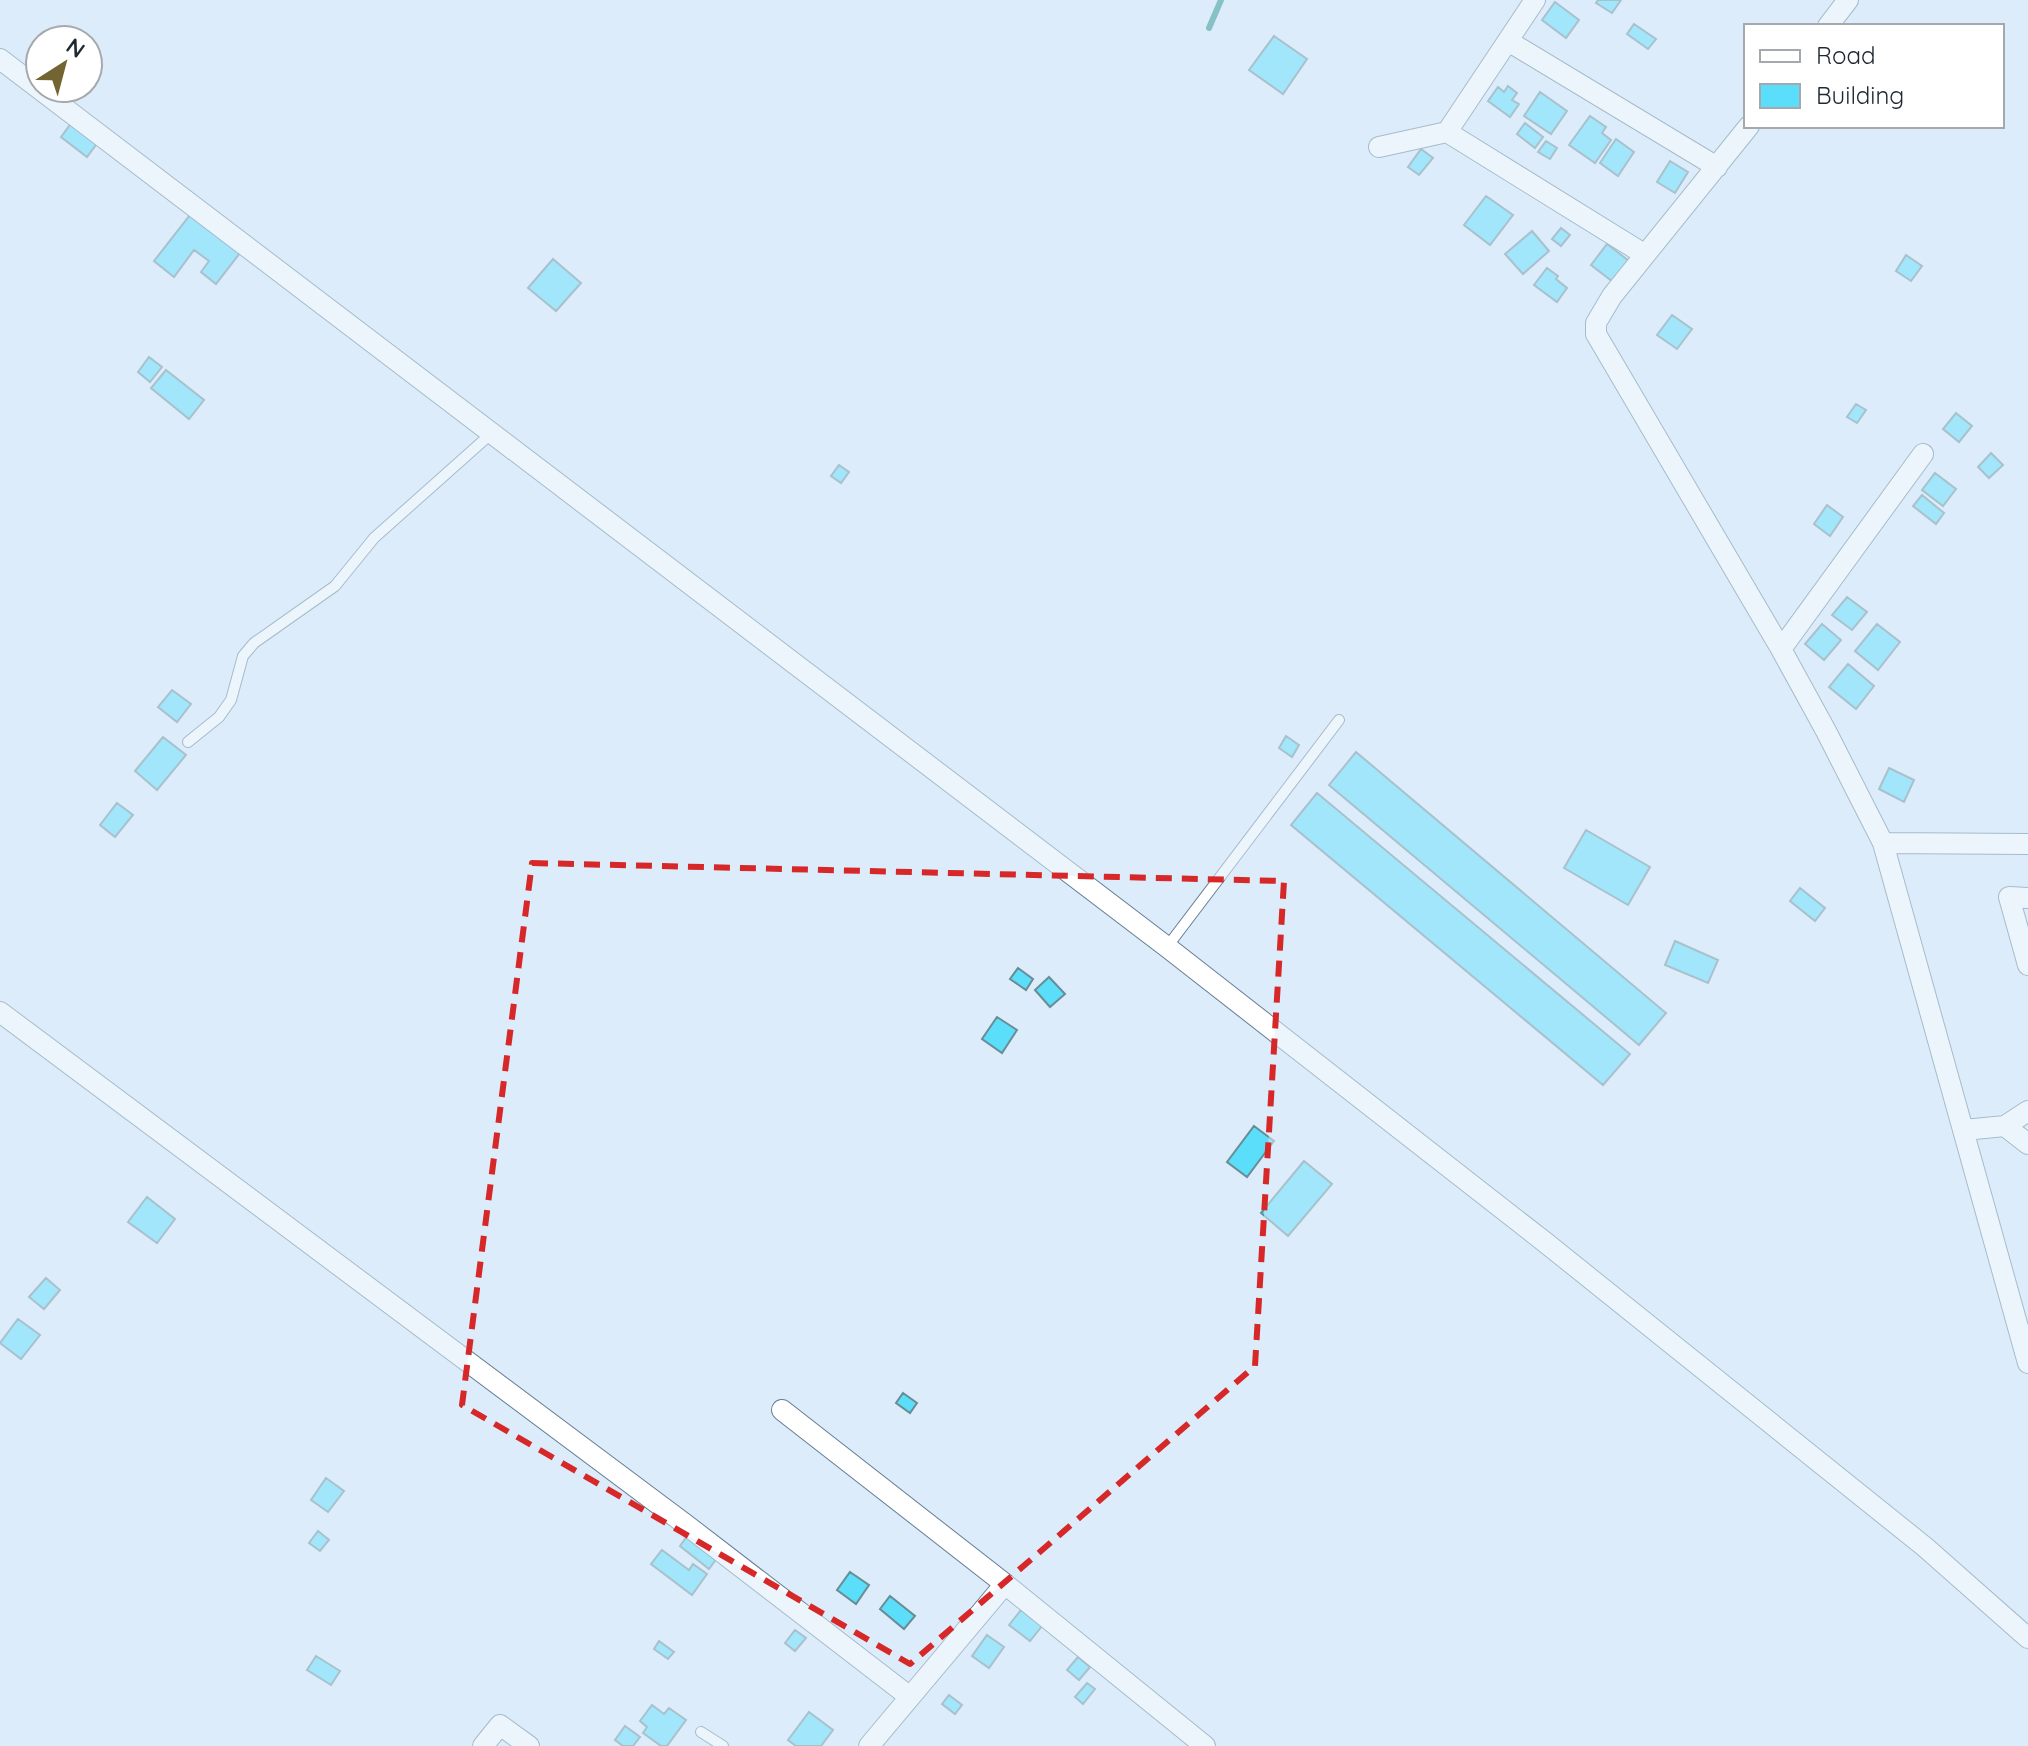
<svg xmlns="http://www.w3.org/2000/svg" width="2028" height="1746" font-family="Quicksand,sans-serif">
<rect width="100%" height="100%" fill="#dcecfa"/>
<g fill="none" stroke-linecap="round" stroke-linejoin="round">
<path stroke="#1e8d85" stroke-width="6" d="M1209,28l12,-28"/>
</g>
<path fill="#5adefa" stroke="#688d96" stroke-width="2" d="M1598,0h23l-9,13 -16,-10z
M1555,2l24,18 -13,18 -24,-18z
M1634,24l22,15 -8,10 -21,-15z
M1274,36l33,23 -24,35 -34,-24z
M1508,86l9,7 -5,7 7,4 -9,13 -22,-16 10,-14 6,5z
M1540,92l27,19 -16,23 -27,-18z
M1590,116l16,11 -4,6 9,7 -16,23 -26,-18z
M75,118l26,20 -14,19 -26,-20z
M1525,123l18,14 -8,11 -18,-14z
M1616,139l18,13 -16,24 -18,-13z
M1546,141l11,7 -7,11 -12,-7z
M1421,149l12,9 -14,17 -11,-8z
M1670,161l18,11 -13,21 -18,-11z
M1486,196l27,19 -23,30 -26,-20z
M190,215l50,38 -24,31 -15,-12 8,-11 -15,-11 -20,27 -20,-16z
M1561,228l9,7 -9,11 -9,-7z
M1532,231l17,20 -26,23 -18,-20z
M1607,244l26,20 -16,21 -26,-20z
M1906,255l16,11 -11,15 -15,-10z
M553,259l28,24 -25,28 -28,-23z
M1547,268l11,8 -2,3 11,9 -10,14 -23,-17z
M1672,315l20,14 -15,20 -20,-14z
M149,357l13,10 -12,15 -12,-10z
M166,370l38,30 -15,19 -38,-31z
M1856,404l10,6 -9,13 -10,-6z
M1956,413l16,13 -13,16 -16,-13z
M1991,453l12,12 -14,13 -11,-11z
M839,465l10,7 -8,11 -10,-7z
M1935,473l21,16 -13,17 -21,-16z
M1922,495l22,18 -8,11 -23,-18z
M1827,505l16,12 -13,19 -16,-12z
M1847,597l20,15 -15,18 -20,-15z
M1822,624l19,16 -17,20 -19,-16z
M1877,624l23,18 -22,28 -23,-19z
M1848,664l26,22 -18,23 -27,-22z
M172,690l19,14 -14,18 -19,-15z
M1286,736l13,9 -7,12 -13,-9z
M163,737l23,18 -29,35 -22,-19z
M1356,752l310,261 -27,32 -310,-260z
M1889,768l25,12 -10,22 -25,-13z
M1317,793l313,261 -27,31 -312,-260z
M117,803l16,12 -18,22 -15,-12z
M1586,830l64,37 -22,38 -64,-37z
M1800,888l25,20 -10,13 -25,-20z
M1675,941l43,19 -10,23 -43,-18z
M1018,968l15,11 -7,11 -16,-11z
M1049,977l16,17 -15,13 -15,-17z
M997,1017l20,13 -15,23 -20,-14z
M1254,1126l20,15 -27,36 -20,-15z
M1304,1161l28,23 -44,52 -27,-23z
M147,1197l28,22 -18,24 -29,-21z
M46,1278l14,12 -16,19 -15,-12z
M18,1319l22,16 -19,24 -21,-16z
M903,1393l14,10 -7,10 -14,-10z
M326,1478l18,13 -16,21 -17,-12z
M318,1531l11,9 -9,11 -11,-8z
M688,1535l29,23 -8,11 -29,-23z
M662,1550l27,20 4,-6 14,10 -15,21 -41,-31z
M850,1572l19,13 -13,19 -19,-14z
M890,1596l25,20 -11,13 -24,-20z
M1021,1610l21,16 -12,15 -21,-16z
M795,1630l11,8 -11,13 -10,-8z
M987,1635l17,12 -15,21 -17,-12z
M659,1641l15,11 -6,7 -14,-10z
M316,1656l24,15 -9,14 -24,-15z
M1078,1657l12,10 -11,13 -12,-10z
M1087,1683l8,6 -12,15 -8,-7z
M949,1695l13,10 -7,9 -13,-10z
M652,1705l12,9 5,-6 17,12 -19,26h-6l-18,-13 4,-6 -7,-6z
M809,1712l24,18 -12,16h-25l-8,-6z
M625,1726l15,11 -7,9h-10l-8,-6z"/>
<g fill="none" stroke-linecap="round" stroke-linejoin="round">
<defs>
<path id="lane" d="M188,742l31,-25 12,-17 12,-44 11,-13 81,-57 39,-48 119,-106
M1167,947l172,-227
M701,1732l22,14"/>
<path id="street" d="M1828,26l20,-26
M1508,41l209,126
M0,59l1167,888 379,296 379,304 103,91
M1749,126l-137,170 -16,27v11l185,315 45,82 57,112 145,520
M1447,132l197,122
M1379,147l68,-15 88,-132
M1781,649l142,-195
M1883,843l145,1
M2028,898l-19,-1 19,68
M0,1012l685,512 225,173
M2005,1126l23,18
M1964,1130l41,-4 23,-15
M782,1410l223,174 200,162
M483,1746l17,-21 29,21
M869,1746l136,-162"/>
</defs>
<use href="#lane" stroke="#657e93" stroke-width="12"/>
<use href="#street" stroke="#657e93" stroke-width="22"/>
<use href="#lane" stroke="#fff" stroke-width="10"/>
<use href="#street" stroke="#fff" stroke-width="20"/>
</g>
<path d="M0 0H2028V1746H0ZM532,863l752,18 -29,485 -345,298 -448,-259z" fill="#dcecfa" fill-opacity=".55" fill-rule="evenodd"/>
<path fill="none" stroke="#d62828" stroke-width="6" stroke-dasharray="16 10" stroke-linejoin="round" d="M532,863l752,18 -29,485 -345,298 -448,-259z"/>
<rect x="1744" y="24" width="260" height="104" fill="#ffffff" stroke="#a5a9ad" stroke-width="2"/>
<rect x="1760" y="50" width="40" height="12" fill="#ffffff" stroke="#a5a9ad" stroke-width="2"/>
<text x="1816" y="64" font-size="24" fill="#1f2932">Road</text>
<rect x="1760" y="84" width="40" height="24" fill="#5adefa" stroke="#a5a9ad" stroke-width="2"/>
<text x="1816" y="104" font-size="24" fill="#1f2932">Building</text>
<g transform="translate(64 64) rotate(36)"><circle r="38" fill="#ffffff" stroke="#a5a9ad" stroke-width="2"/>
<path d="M0-6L14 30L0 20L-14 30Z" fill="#736532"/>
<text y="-12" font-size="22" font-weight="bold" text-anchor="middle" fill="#1f2932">N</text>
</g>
</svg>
